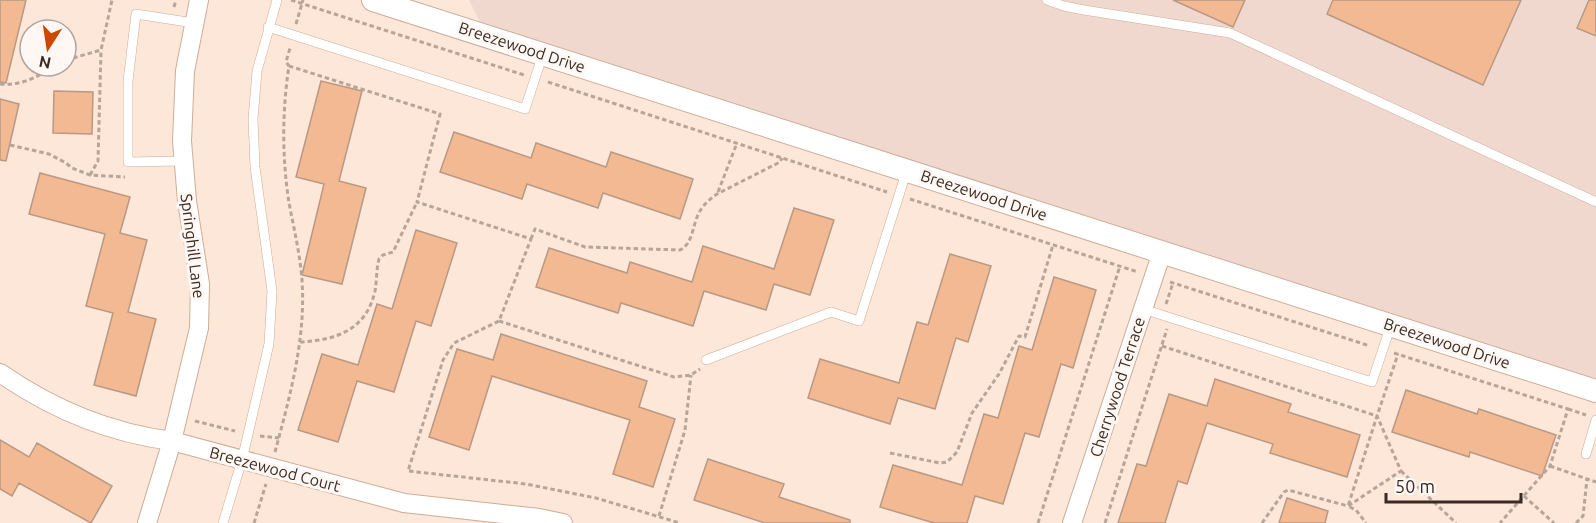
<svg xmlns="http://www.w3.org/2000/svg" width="1596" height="523" font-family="Ubuntu,sans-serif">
<rect width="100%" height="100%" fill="#fce7d9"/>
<path fill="#f0d8cf" d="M469,0h1127v391l-1109,-355z"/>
<path fill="#f2b992" stroke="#b99984" stroke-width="1.5" d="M0,0h26l-20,83 -6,-1z
M1173,0h72l-12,27z
M1333,0h188l-38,85 -156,-71z
M1589,0h7v36l-19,-8z
M321,81l41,10 -23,90 27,7 -24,96 -40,-9 22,-91 -28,-7z
M54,91l39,1 -1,42 -39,-1z
M0,99l19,5 -13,57 -6,-1z
M454,132l77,26 5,-15 70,24 5,-15 82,27 -13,40 -77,-26 -5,15 -71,-24 -5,15 -82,-27z
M40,173l90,24 -10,36 27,7 -19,72 28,7 -20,77 -42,-11 19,-72 -27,-7 19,-72 -76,-20z
M794,208l40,12 -24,75 -36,-11 -8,26 -62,-19 -11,35 -72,-23 -3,10 -82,-26 13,-39 78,25 3,-11 62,20 11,-36 71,23z
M416,230l41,13 -26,83 -15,-5 -22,71 -37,-11 -19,61 -40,-12 24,-76 36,11 19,-61 15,5z
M950,254l41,12 -23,76 -12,-4 -21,71 -37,-11 -8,26 -82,-26 12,-39 79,24 18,-61 11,3z
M1054,277l42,13 -23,78 -12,-4 -22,73 -14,-4 -22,71 -28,-8 -8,27h-33l-54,-16 13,-42 69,20 22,-71 14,4 21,-72 13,4z
M501,334l146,47 -8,26 36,12 -22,68 -40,-13 17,-54 -138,-44 -23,74 -40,-13 28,-88 36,11z
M1215,379l76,25 -3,8 72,23 -13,42 -77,-24 3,-9 -66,-21 -20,61 -9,-3 -13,42h-47l19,-59 9,2 23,-72 38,12z
M1406,390l71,24 2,-5 77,26 -14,41 -72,-24 -1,5 -77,-25z
M0,440l29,17 8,-14 75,43 -21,37 -72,-40 -7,13 -12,-7z
M708,459l76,25 -5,13 71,23v3h-85l-71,-23z
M1287,498l41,13 -3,12h-46z"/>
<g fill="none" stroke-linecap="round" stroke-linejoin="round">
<defs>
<path id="service" d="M1047,0l17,6 20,4 146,23 366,169
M268,27l257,82 18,-55
M183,161l-55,1v-81l8,-67 58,9
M1143,309l229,73 19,-57
M706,360l125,-48 28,9 48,-151
M1586,454l10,-34
M223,523l19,-63 27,-116 3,-53 -17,-124 -2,-48 4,-48 20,-71"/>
<path id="minor" d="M0,373c52,36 109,60 172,68l232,62 135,15 24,5
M147,523l25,-82 27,-113 1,-44 -13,-83 -5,-60 3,-70 14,-71
M1072,523l90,-271"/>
<path id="tertiary" d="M373,0l1223,391"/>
</defs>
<use href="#service" stroke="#cead97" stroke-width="10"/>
<use href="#minor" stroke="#cead97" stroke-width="20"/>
<use href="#tertiary" stroke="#cead97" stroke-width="24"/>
<path stroke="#b8a599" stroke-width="3" stroke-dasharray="4.5 3" stroke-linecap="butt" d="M291,0l233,75
M174,7l2,-7
M296,24l7,-24
M66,60l35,-10 11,-50
M289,66l151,48 -23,88 114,37 -32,82 -45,22 -11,17 -35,111 118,13 70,14 84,25
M548,82l339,110
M0,84c19,2 38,-6 52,-18
M10,145l39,9 17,9 6,5 18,7 35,2
M90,175l8,-14 3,-111
M718,192l19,-49
M910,199l228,73
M531,239l4,-10 50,18 95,3c14,-7 12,-26 20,-39 4,-7 10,-12 17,-17l63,-32 2,-4
M1170,282l200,64
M1166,304l7,-21
M499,321l175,56 17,-2 9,-6
M300,342c35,-2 66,-11 75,-51 2,-10 1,-21 4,-32l4,-4 10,-3 24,-50
M1162,346l215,70 -29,90 8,4 10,13
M1394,353l174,56 -18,57 -50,57
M1568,409l18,6
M195,421l40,10
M260,436l19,2
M275,452c15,-56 31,-113 27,-172 -2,-26 -8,-51 -13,-77 -7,-45 -7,-92 0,-137l-3,-4 4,-14
M890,453l50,10 7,-1 10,-10 15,-39 27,-39 20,-38 6,1 28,-92
M1550,466l46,16
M1401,471l55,52
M1524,496l30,27
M659,516l26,-86 6,-55
M254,523l12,-39
M1038,523l82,-257
M1105,523l62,-194
M1262,523l22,-31 4,-2 60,16 53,-35 -24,-55 21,-62
M1576,523l7,-7 4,-37"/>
<use href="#service" stroke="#fff" stroke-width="9"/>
<use href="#minor" stroke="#fff" stroke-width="18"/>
<use href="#tertiary" stroke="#fff" stroke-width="22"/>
</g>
<g text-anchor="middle" stroke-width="6" stroke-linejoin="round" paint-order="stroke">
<g font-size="16" fill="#392b23" stroke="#fef7f3">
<text transform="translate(522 47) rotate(18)" y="6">Breezewood Drive</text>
<text transform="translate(984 195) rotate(18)" y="6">Breezewood Drive</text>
<text transform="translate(193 246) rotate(83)" y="6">Springhill Lane</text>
<text transform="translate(1447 343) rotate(18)" y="6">Breezewood Drive</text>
<text transform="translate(1117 387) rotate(-72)" y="6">Cherrywood Terrace</text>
<text transform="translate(275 469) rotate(15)" y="6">Breezewood Court</text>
</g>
</g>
<g transform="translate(48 48) rotate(192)"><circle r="28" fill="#fef7f3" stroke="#afa5a0" stroke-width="1.5"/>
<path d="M0-4.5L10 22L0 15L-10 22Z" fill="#cc4700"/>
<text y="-9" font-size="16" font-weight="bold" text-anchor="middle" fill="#392b23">N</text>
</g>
<path d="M1386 493v9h135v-9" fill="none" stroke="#392b23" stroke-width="3"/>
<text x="1395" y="493" font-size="18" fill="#392b23" stroke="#fef7f3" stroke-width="4.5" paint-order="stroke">50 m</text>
</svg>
